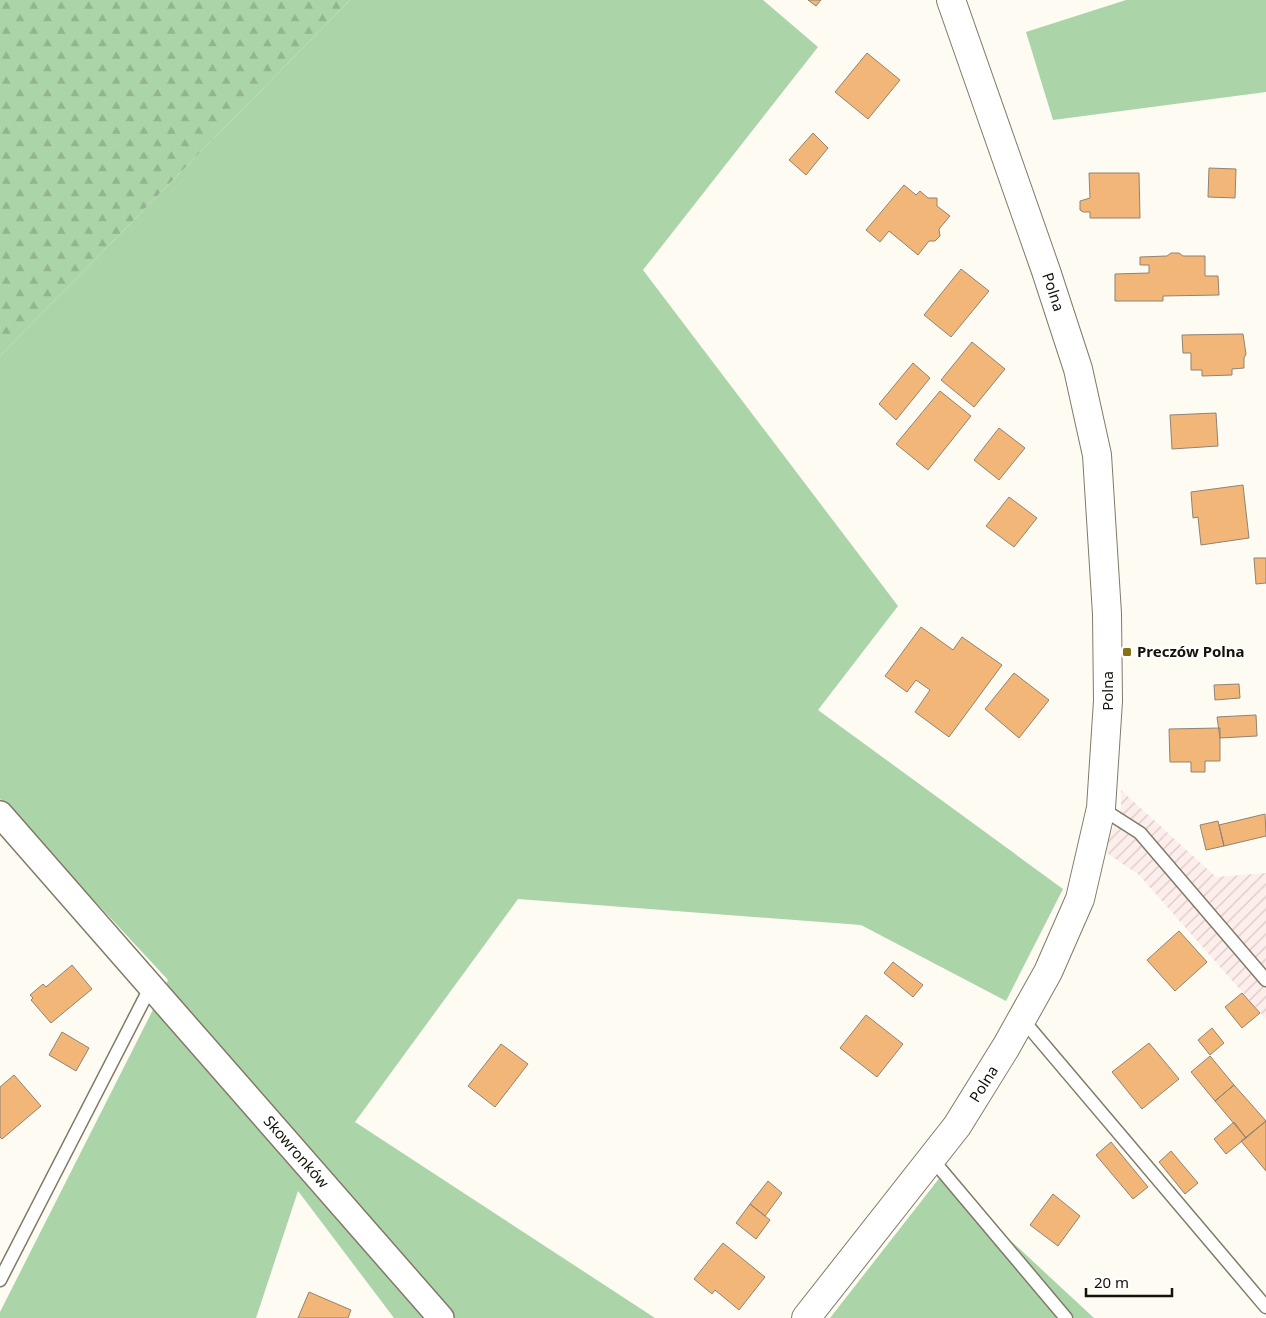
<svg xmlns="http://www.w3.org/2000/svg" width="1266" height="1318" font-family="'Noto Sans',sans-serif">
<defs>
<pattern id="industrial-furrows" width="10" height="10" patternUnits="userSpaceOnUse" patternTransform="scale(1.25)"><rect width="10" height="10" fill="#fdedeb"/><path d="M-1 1l2-2M0 10L10 0M9 11l2-2" fill="none" stroke="#d8cac8"/></pattern>
<pattern id="forest-firs" width="22" height="20" patternUnits="userSpaceOnUse" patternTransform="scale(1.25)"><rect width="22" height="20" fill="#abd4a9"/><path d="M5 1l3.5 6h-7zM16 11l3.5 6h-7z" fill="#92b590"/></pattern>
</defs>
<rect width="100%" height="100%" fill="#fefbf3"/>
<path fill="url(#industrial-furrows)" d="M1121,790l95,87 50,-4v146l-127,-144 -35,-24 17,-43z"/>
<path fill="#abd4a9" d="M350,0h413l55,47 -175,223 255,336 -80,104 245,179 -57,112 -145,-76 -343,-26 -163,223 300,196h-261l-96,-127 -42,127h-256v-6l168,-332 -168,-181v-443z
M1126,0h140v92l-213,28 -27,-88z
M941,1176l153,142h-264z"/>
<path fill="url(#forest-firs)" d="M0,0h350l-350,356z"/>
<path fill="#f2b778" stroke="#918273" d="M808,0h13l-5,6z
M867,53l33,27 -32,39 -33,-27z
M813,133l15,15 -22,27 -17,-15z
M1209,168l27,1 -1,29 -27,-1z
M1089,173h50l1,45h-50v-6h-7l-3,-2v-9l10,-3z
M904,185l12,10 4,-4 8,7h9v8l13,10 -11,13 1,7 -5,5h-6l-11,14 -29,-24 -9,11 -14,-12z
M1171,253h8l4,3h22v20h13l1,19 -56,1v5h-48v-27l34,-1v-8h-9v-8l27,-1z
M961,269l28,22 -38,46 -27,-22z
M1243,334l3,20 -2,4v10l-12,1v6l-30,1v-6h-11v-17h-8l-1,-18z
M972,342l33,27 -31,38 -33,-27z
M913,363l17,15 -34,42 -17,-16z
M940,391l31,25 -43,54 -32,-26z
M1216,413l2,33 -46,3 -2,-34z
M999,428l26,20 -26,32 -25,-20z
M1243,485l6,53 -48,7 -3,-28 -5,1 -2,-26z
M1009,497l28,21 -23,29 -28,-21z
M1254,558h12v25l-10,1z
M921,627l32,23 9,-13 40,28 -53,72 -34,-25 15,-22 -14,-10 -9,12 -22,-16z
M1014,673l35,27 -30,38 -34,-29z
M1239,684l1,14 -25,2 -1,-15z
M1256,715l1,21 -37,2 -3,-21z
M1220,728v33h-15v11h-14v-10h-21l-1,-33z
M1265,814l1,22 -42,10 -5,-21z
M1218,821l6,25 -18,4 -6,-25z
M1179,931l28,31 -32,29 -28,-31z
M893,962l30,23 -10,12 -29,-24z
M72,965l20,24 -41,34 -20,-23 2,-2 -3,-3 13,-11 3,3z
M1242,993l18,20 -18,15 -17,-21z
M866,1015l37,29 -26,33 -37,-29z
M1212,1028l12,15 -14,12 -12,-15z
M62,1032l27,16 -13,23 -27,-16z
M1149,1043l30,36 -37,30 -30,-37z
M501,1044l27,20 -33,43 -27,-21z
M1210,1056l24,29 -19,16 -24,-29z
M14,1075l27,31 -39,33 -2,-2v-50z
M1234,1085l32,36 -20,17 -31,-37z
M1266,1121v50l-25,-30z
M1234,1122l12,16 -20,16 -12,-15z
M1111,1142l37,45 -15,12 -37,-44z
M1171,1151l27,32 -13,11 -26,-32z
M768,1181l14,12 -17,23 -15,-12z
M1053,1194l27,22 -22,30 -28,-21z
M750,1204l20,16 -14,19 -20,-16z
M723,1243l42,34 -26,33 -24,-20 -3,4 -18,-15z
M309,1292l42,18 -3,8h-50z"/>
<g fill="none" stroke-linecap="round" stroke-linejoin="round">
<defs>
<path id="service" d="M1101,808l39,25 126,147
M1022,1019l244,288
M932,1159l134,159
M0,1280l151,-294"/>
<path id="minor" d="M0,814l441,504"/>
<path id="tertiary" d="M806,1318l151,-192 49,-79 42,-75 32,-73 21,-91 7,-107 -1,-87 -10,-159 -19,-86 -32,-98 -95,-271"/>
</defs>
<use href="#service" stroke="#817a68" stroke-width="15"/>
<use href="#minor" stroke="#817a68" stroke-width="28"/>
<use href="#tertiary" stroke="#817a68" stroke-width="30"/>
<use href="#service" stroke="#fff" stroke-width="12"/>
<use href="#minor" stroke="#fff" stroke-width="25"/>
<use href="#tertiary" stroke="#fff" stroke-width="28"/>
</g>
<rect fill="#877112" stroke="#fff" stroke-width="2" x="1122" y="647" width="10" height="10" rx="2.5"/>
<g text-anchor="middle" stroke-width="4.5" stroke-linejoin="round" paint-order="stroke">
<g font-size="15" fill="#13110a" stroke="#fff">
<text transform="translate(1053 292) rotate(72)" y="5">Polna</text>
<text transform="translate(1108 691) rotate(-90)" y="5">Polna</text>
<text transform="translate(984 1084) rotate(-58)" y="5">Polna</text>
<text transform="translate(296 1152) rotate(49)" y="5">Skowronków</text>
</g>
<g font-size="15" font-weight="bold" fill="#13110a" stroke="#fff" text-anchor="start">
<text x="1137" y="657">Preczów Polna</text>
</g>
</g>
<path d="M1086 1288v8h86v-8" fill="none" stroke="#13110a" stroke-width="2.5"/>
<text x="1094" y="1288" font-size="15" fill="#13110a" stroke="#ffffff" stroke-width="4" paint-order="stroke">20 m</text>
</svg>
